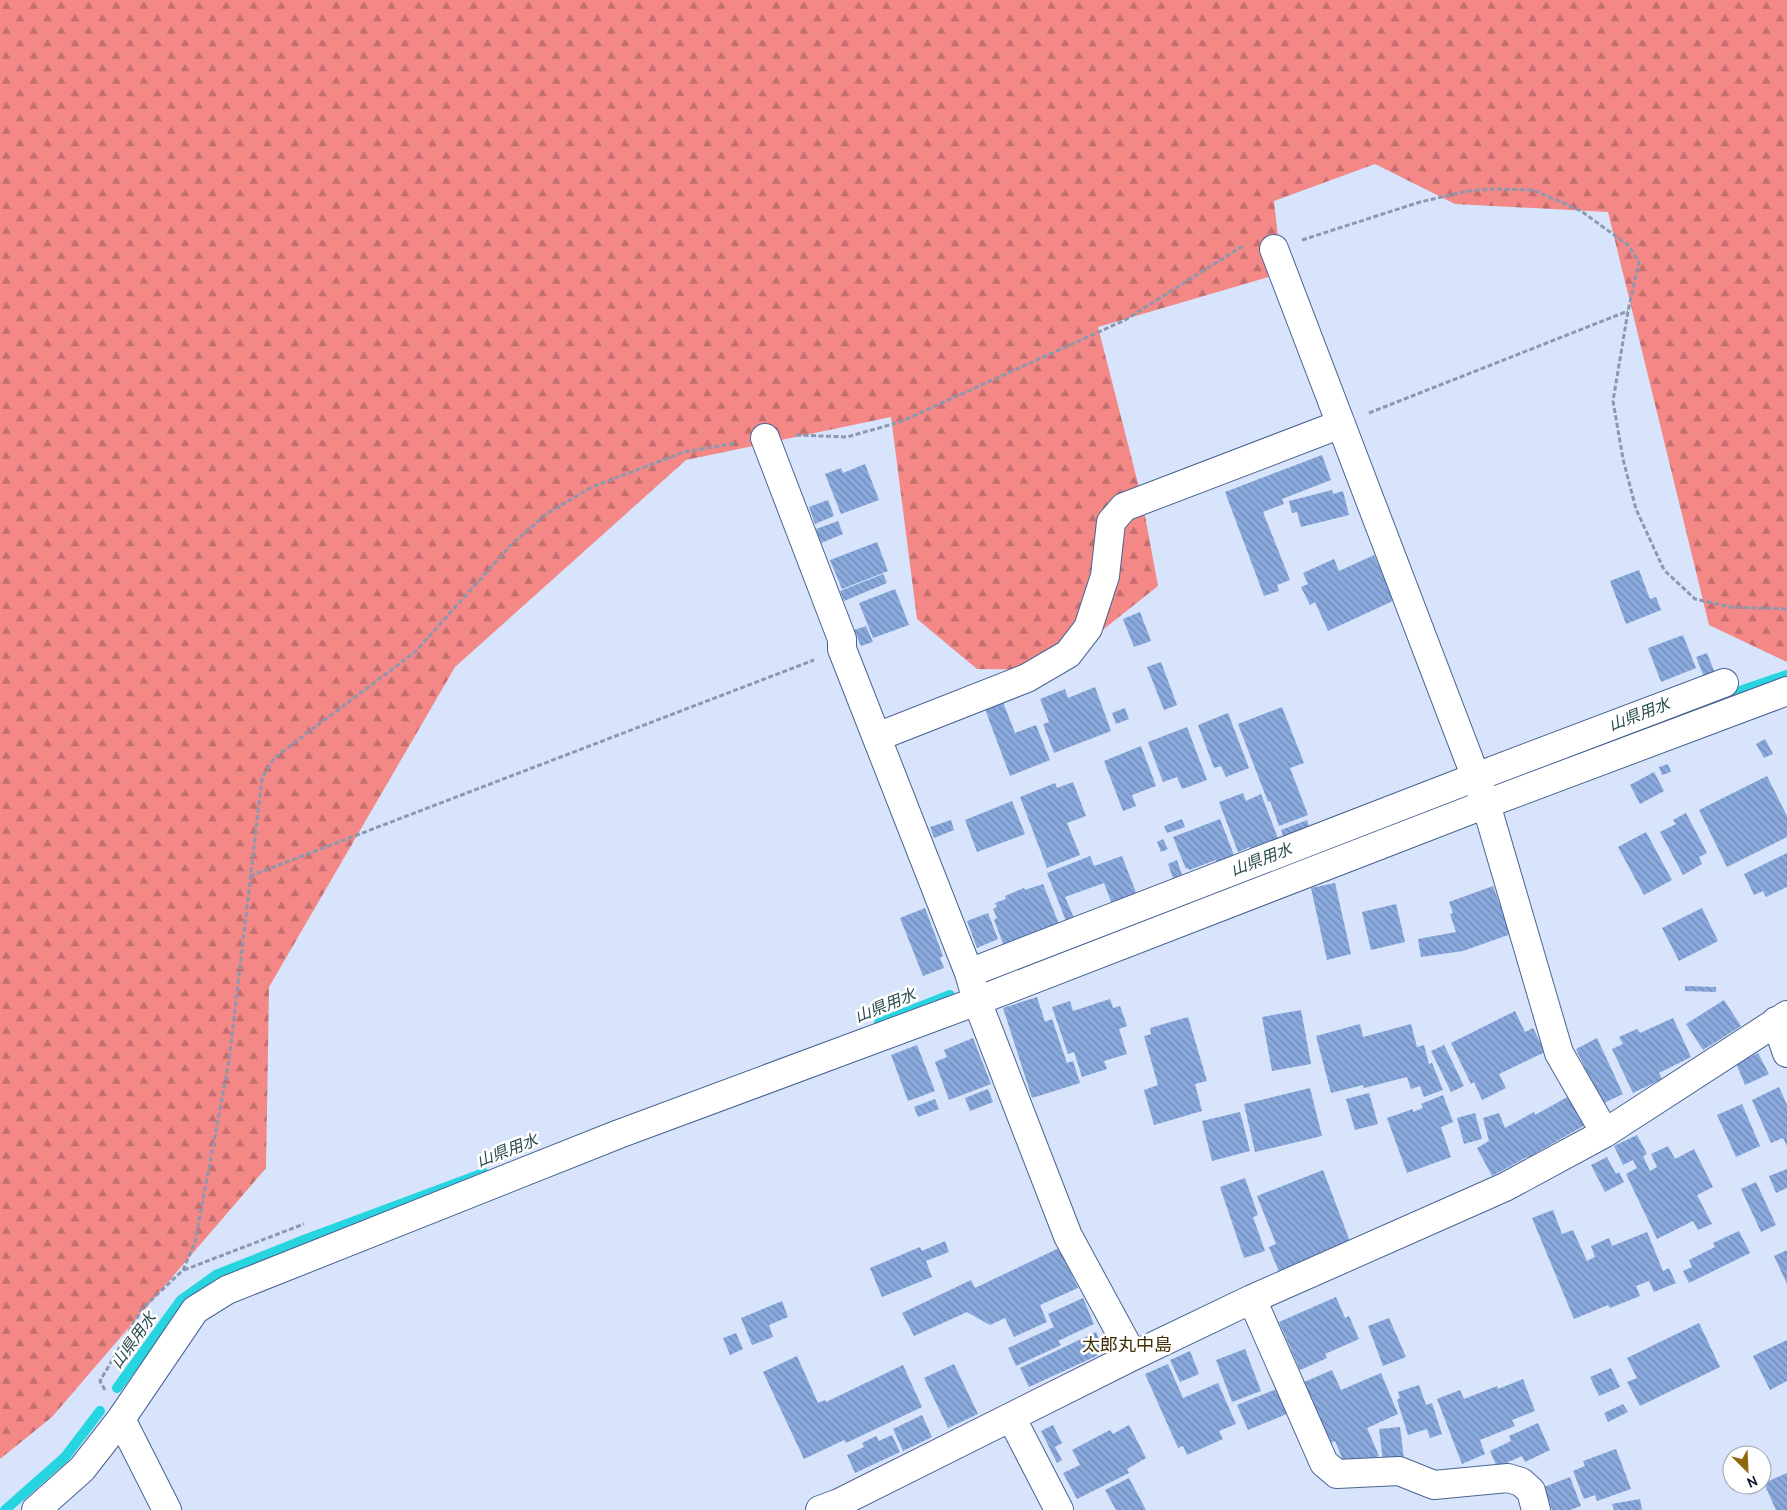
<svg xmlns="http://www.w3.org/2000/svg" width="1787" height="1510" font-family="Cabin,'Noto Sans JP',sans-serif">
<defs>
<pattern id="forest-firs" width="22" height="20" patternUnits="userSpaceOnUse" patternTransform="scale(1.25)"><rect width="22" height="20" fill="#f38887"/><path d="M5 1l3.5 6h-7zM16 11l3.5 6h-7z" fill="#c36e6f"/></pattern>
<pattern id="building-back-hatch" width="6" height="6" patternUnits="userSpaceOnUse" patternTransform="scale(1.25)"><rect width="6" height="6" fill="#8aa9dd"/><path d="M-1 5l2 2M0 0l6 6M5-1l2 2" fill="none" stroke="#6f89b4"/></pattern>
</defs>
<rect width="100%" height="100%" fill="#d7e4fb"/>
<path fill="url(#forest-firs)" d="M0,0h1787v662l-78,-37 -101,-413 -153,-8 -80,-40 -101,37 8,72 -184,54 44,172 16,87 -106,84 -75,-1 -60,-50 -26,-202 -205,43 -231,207 -186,320 -3,181 -214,249 -52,42z"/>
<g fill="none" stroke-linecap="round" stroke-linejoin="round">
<path stroke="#26d5df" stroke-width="10" d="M1719,698l68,-23
M1134,924l327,-125
M879,1023l71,-28
M117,1388l64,-88 35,-25 88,-35 180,-67
M5,1510l60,-53 35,-46"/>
</g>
<path fill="url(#building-back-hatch)" d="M1322,455l9,25 -49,19 2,5 -21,8 27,68 -13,5 2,6 -15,5 -39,-104z
M865,464l14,36 -38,14 -16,-40 16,-6 2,5z
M1332,490l1,4 10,-3 6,24 -48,12 -4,-15 -5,1 -3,-12z
M828,500l6,16 -19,8 -6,-17z
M838,521l5,13 -22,9 -5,-14z
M877,542l11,29 -46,18 -12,-29z
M1374,555l21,45 -67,31 -13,-29 -5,3 -9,-18 7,-3 -5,-11 31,-14 5,12z
M1639,570l11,29 6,-2 5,13 -35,14 -16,-43z
M883,574l4,9 -43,18 -4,-10z
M895,589l14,36 -36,13 -14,-35z
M1140,612l11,29 -17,6 -11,-28z
M866,626l7,16 -12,4 -7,-16z
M1683,635l13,33 -35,14 -13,-34z
M1707,653l8,20 -11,4 -8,-20z
M1161,662l16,43 -13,5 -17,-43z
M1095,687l16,44 -57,22 -11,-29 6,-2 -9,-23 25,-10 3,9z
M1003,702l12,31 21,-8 14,35 -40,16 -25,-67z
M1282,707l22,56 -14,5 18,47 -29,11 -9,-25 -2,1 -30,-78z
M1125,708l4,11 -13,5 -4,-11z
M1228,713l21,55 -23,9 -5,-11 -7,2 -16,-43z
M1187,727l20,53 -25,9 -5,-12 -14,5 -15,-40z
M1765,739l8,15 -9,4 -8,-14z
M1141,746l15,40 -24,9 4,11 -13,5 -19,-50z
M1668,764l3,8 -9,3 -3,-8z
M1654,772l10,19 -24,13 -10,-19z
M1767,776l20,40v21l-60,30 -28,-57z
M1073,782l13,34 -19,7 13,32 -33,13 -27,-71 35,-14 2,5z
M1243,793l3,8 15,-7 18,47 -27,10 -2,-4 -12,5 -19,-50z
M1012,801l13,33 -48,18 -12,-32z
M1686,813l21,40 -8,4 3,7 -19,11 -23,-43 16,-8 -3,-4z
M1182,819l3,8 -18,6 -3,-7z
M1220,819l15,39 -18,6 -1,-4 -27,10 -1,-2 -2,1 -13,-32z
M951,820l3,10 -20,8 -4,-11z
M1307,820l4,12 -26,9 -4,-11z
M1646,832l26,48 -28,15 -26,-48z
M1163,839l5,10 -7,3 -4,-10z
M1787,853v34l-21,10 -3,-6 -9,4 -10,-21z
M1090,856l4,10 28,-10 15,39 -25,9 -8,-21 -39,14 9,21 -8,3 -19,-48z
M1177,860l5,15 -9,3 -5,-14z
M1335,883l16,71 -24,6 -16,-72z
M1043,884l16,40 -55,22 -10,-26 3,-2 -4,-9 4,-2 -2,-4 11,-4 -1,-3 19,-8 1,2z
M1493,886l18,48 -48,17 -42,6 -3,-18 38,-7 -6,-18 3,-1 -4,-11z
M1396,904l9,38 -34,8 -9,-38z
M925,908l18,48 -3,2 4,10 -21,8 -23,-58z
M1702,908l16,33 -39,20 -17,-33z
M988,913l10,26 -21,9 -10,-27z
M1685,986l31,1v5l-31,-1z
M1037,997l8,25 7,-3 15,44 6,-2 7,22 -48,15 -29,-90z
M1110,999l3,9 7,-2 7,20 -8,3 8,25 -23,7 3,8 -25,8 -8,-25 -6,2 -16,-47 18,-6 3,10z
M1724,1000l17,26 -38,24 -17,-26z
M1301,1010l10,54 -39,7 -10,-54z
M1515,1011l10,21 8,-4 12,24 -46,22 7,14 -24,12 -8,-18 -3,2 -20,-41z
M1188,1017l19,64 -12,3 7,27 -48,14 -10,-35 14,-5 -14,-49 7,-2 -1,-6z
M1673,1018l18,39 -32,16 3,6 -29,14 -21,-44 11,-5 -4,-7 18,-8 3,4z
M1360,1024l3,13 48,-13 6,23 7,-2 5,19 3,-1 11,27 -19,7 -4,-11 -9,3 -4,-12 -43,11 -1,-3 -32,8 -15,-57z
M973,1038l18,46 -42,16 -14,-38 12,-5 -3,-7z
M1597,1038l26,56 -21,10 -26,-55z
M917,1045l18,46 -27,10 -17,-46z
M1444,1045l20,41 -13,6 -20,-41z
M1758,1053l11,21 -24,11 -9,-22z
M1779,1087l8,18v41l-4,-8 -12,5 -19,-43z
M1310,1088l12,48 -67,16 -11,-48z
M988,1089l5,13 -23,9 -5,-13z
M1369,1093l9,31 -23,6 -9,-31z
M1443,1095l10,27 -12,5 10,30 -44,16 -20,-55 26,-9v3l10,-4 -2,-4z
M1571,1095l16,29 -51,29 1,2 -9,5 -1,-3 -35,19 -15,-28 12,-7 -6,-23 16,-5 6,15 29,-16 1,3z
M935,1099l4,10 -21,8 -4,-10z
M1742,1104l18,42 -24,11 -19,-42z
M1240,1112l10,39 -38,10 -10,-40z
M1475,1113l7,26 -18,5 -7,-26z
M1637,1135l10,19 -4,2 7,15 7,-4 -6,-13 17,-8 7,13 19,-10 19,38 -16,8 15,29 -14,6 -5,-9 -36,18 -31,-65 11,-6 -4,-8 -10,5 -9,-19z
M1607,1157l9,17 3,-2 5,10 -19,10 -14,-27z
M1787,1169v19l-11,5 -7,-17z
M1323,1170l28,74 -72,28 -10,-25 7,-3 -19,-48z
M1245,1178l13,37 -5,2 12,34 -21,7 -24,-71z
M1756,1182l20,43 -15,7 -20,-43z
M1553,1210l9,24 11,-4 14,31 8,-4 -4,-11 18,-8 3,8 35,-14 16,39 6,-3 7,15 -22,9 -5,-11 -13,5 4,10 -30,12 -2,-3 -34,14 -42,-101z
M1739,1231l11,22 -61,30 -6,-12 9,-4 -3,-7 26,-13 -2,-4z
M945,1241l4,11 -23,9 6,16 -50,20 -12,-29 50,-21 2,4z
M1059,1248l19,40 -38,17 7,17 -33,15 -9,-19 -15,7 -23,-13 -53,24 -12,-23 69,-33 4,8z
M1787,1250v34l-13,-28z
M1336,1297l9,21 4,-2 10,23 -34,15 2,4 -27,12 -21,-48z
M1083,1298l11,26 -36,17 3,4 -45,21 -8,-18 46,-21 -6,-13z
M782,1301l6,16 -19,8 4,12 -21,8 -11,-27z
M1389,1318l17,39 -23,9 -15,-40z
M1699,1323l21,44 -80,39 -13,-24 10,-4 -10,-20z
M1096,1332l9,20 -76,35 -9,-19z
M736,1333l7,16 -13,6 -7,-17z
M1787,1340v41l-17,9 -17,-34z
M1245,1349l16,42 -29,11 -16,-42z
M1190,1351l9,23 -19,8 -10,-22z
M797,1356l21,47 7,-3 1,2 77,-37 19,42 -76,36 -2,-3 -40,19 -41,-87z
M954,1364l24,50 -30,14 -24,-50z
M1168,1364l15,34 35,-15 18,41 -17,7 4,8 -36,16 -4,-9 -5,2 -33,-74z
M1611,1368l9,19 -21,9 -9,-19z
M1332,1370l9,20 40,-17 17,41 -31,14 12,28 -21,8 -2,-6 -12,5 -9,-22 -7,3 -26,-61z
M1523,1379l12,32 -23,9 3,6 -35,14 5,14 -23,10 -25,-65 23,-9 4,9 33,-13 1,3z
M1419,1385l7,20 6,-2 10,31 -12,4 -3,-9 -19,6 -11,-35 3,-2 -2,-6z
M1279,1388l10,25 -41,17 -11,-25z
M1623,1404l5,8 -20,10 -4,-9z
M922,1415l10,22 -29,14 -10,-22z
M1538,1423l12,27 -25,12 -3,-6 -25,11 -7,-16 21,-10 -2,-5z
M1053,1425l9,18 -7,4 7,13 -5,3 -16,-32z
M1129,1425l17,33 -19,11 2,4 -52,26 -14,-26 17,-8 -8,-15 38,-20 3,4z
M1400,1427l4,32 -21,2 -4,-32z
M892,1435l8,17 -45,21 -8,-18 17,-8 -2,-4 14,-7 3,5z
M1616,1449l15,40 -34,12 -2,-6 -11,4 -11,-28 12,-5 -2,-5z
M1787,1473v37h-11l-12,-27z
M1570,1477l11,29 -11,4h-18l-8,-23z
M1129,1478l17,32h-30l-11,-20z
M1640,1499l2,11h-28l-2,-6z"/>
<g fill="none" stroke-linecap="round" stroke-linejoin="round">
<defs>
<path id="minor" d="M1274,249l212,555 73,249 46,80
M765,438l77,201v10l127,324 8,28 91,235 65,120
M877,737l150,-59 41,-24 20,-26 17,-52 6,-54 13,-15 217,-83
M969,973l507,-196 248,-94
M1776,1021l11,32
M1252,1299l72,164 13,11 62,-3 35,14 74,-7 13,4 10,9 5,19
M1011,1417l48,93
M121,1419l46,91
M36,1510l46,-41 39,-50 74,-109 32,-20 392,-156 358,-133 509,-197 301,-113
M820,1510l19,-7 294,-147 119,-57 253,-112 100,-54 182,-118"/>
</defs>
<use href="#minor" stroke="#496494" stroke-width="30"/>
<path stroke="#8b98ad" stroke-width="3" stroke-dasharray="5 2.5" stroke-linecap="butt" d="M1302,240l118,-38 48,-11 24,-2 41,1 48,21 47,34 11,17 -11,49 -15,90 10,58 13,50 28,61 31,29 36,8 56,2
M1369,413l259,-102
M796,435l51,2 53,-15 225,-102 116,-73 4,1
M250,876l564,-216
M184,1270l120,-46
M105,1390l-5,-9 42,-72 41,-39 12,-28 34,-181 33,-283 12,-20 141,-106 96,-107 35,-31 46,-27 92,-35 52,-9"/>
<use href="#minor" stroke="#fff" stroke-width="28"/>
</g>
<g text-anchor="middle" stroke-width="5" stroke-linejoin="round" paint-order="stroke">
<g font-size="16" font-style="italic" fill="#2a4b4d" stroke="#fff">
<text transform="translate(1639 714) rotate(-21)" y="6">山県用水</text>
<text transform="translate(1261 859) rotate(-21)" y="6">山県用水</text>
<text transform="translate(885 1005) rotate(-22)" y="6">山県用水</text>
<text transform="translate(507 1150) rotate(-21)" y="6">山県用水</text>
<text transform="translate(133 1340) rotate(-54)" y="6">山県用水</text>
</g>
<g font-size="18" fill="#412e06" stroke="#fff">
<text x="1127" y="1351">太郎丸中島</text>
</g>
</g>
<g transform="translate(1747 1470) rotate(156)"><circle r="24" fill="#ffffff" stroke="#9fa4ac"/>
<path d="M0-4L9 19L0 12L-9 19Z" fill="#90680e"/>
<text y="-8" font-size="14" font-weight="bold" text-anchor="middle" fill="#101c2f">N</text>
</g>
</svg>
